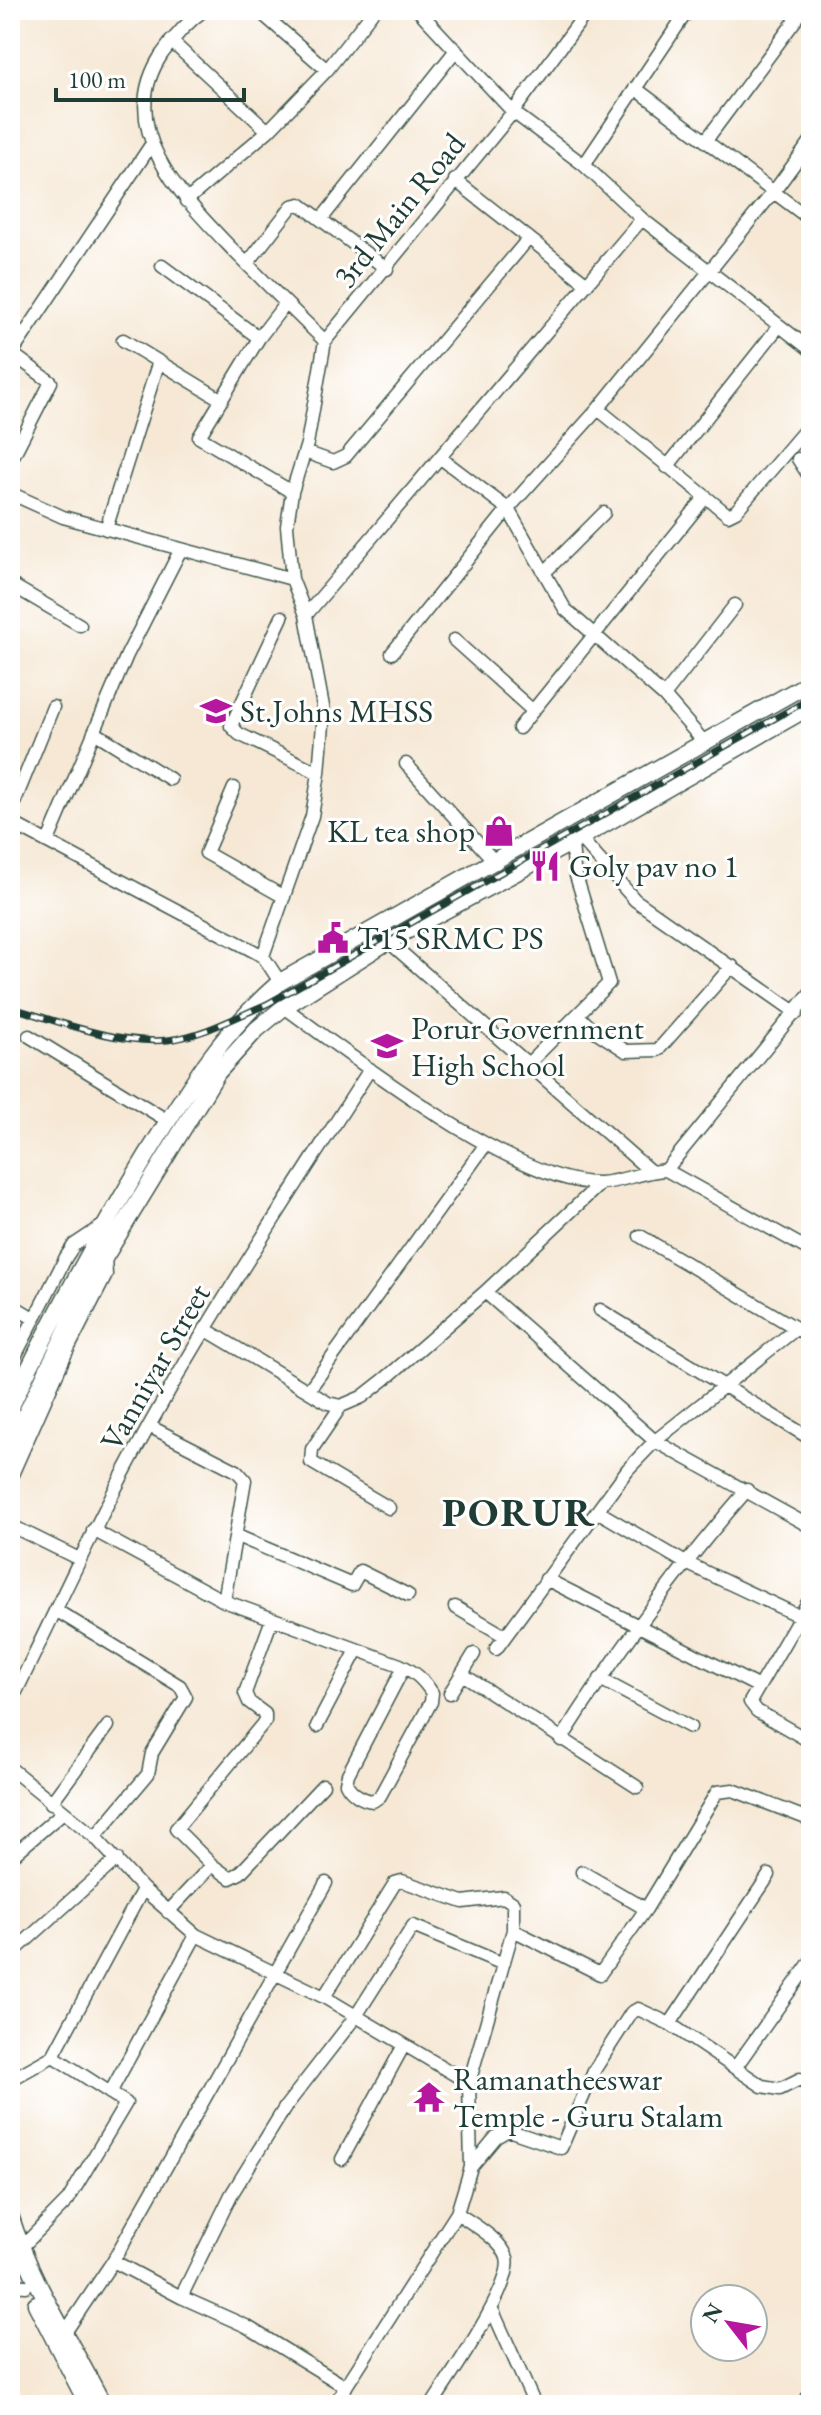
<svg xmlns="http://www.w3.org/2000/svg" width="821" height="2415" font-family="'EB Garamond',serif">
<rect width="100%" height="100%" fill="#fff"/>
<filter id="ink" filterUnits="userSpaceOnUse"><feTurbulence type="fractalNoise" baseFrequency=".0125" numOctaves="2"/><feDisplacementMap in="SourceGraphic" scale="16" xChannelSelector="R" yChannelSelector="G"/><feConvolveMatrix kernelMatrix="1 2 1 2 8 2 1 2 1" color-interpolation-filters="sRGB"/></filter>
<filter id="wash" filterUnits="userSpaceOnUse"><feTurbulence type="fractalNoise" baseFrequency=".006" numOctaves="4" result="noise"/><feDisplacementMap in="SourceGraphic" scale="32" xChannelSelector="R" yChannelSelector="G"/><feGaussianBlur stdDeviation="1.8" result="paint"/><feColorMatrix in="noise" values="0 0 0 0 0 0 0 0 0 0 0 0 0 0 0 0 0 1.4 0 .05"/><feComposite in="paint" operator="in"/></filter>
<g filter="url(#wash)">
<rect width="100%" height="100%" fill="#f6e8d5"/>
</g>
<g filter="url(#ink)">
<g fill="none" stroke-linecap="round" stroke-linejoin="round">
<defs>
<path id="minor" d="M204,10c-17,12 -30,27 -42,44 -50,75 22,145 72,197 30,30 60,61 91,90
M258,10l69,60
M418,10l95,102 71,53 58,54 169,131
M171,41l97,90
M635,88l176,132
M707,139l96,-129
M584,165l104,-155
M455,180l132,104
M186,201l82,-70 59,-61 47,-60
M323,217l133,-167
M247,264l45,-58 8,-2 87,65
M162,266l97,72
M285,304l-26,34 -60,99 93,55
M123,340l99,60
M325,341l188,-229 75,-102
M10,352l41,30 -41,80
M12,353l139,-208
M598,409l130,106 8,-4 75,-88
M305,452l28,10 13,-6 183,-218
M442,459l66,50 57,100 99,87 40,46
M798,459l13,20
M667,467l112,-141
M10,493l53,24 229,62
M106,529l52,-165
M545,572l59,-59
M10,584l70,41
M306,615l336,-396
M282,617l-51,109 8,8 80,39
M454,640l79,71
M392,653l116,-144 90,-100 177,-219 36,-49
M664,696l71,-91
M519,728l185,-229
M94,732l76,47
M406,764l90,99
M234,788l-28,65 78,44
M10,813l43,-106
M10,822l253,134 17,26
M580,838l55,62 162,113
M48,841l79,-186 54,-106
M388,941l262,230
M263,956l49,-140 7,-43 5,-61 -18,-97 -14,-36 -5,-53 5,-34 15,-48 18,-103
M284,1007c69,50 234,179 316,176 22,-1 43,-12 66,-13l145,-178
M578,1015l14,14 34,22 32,-1 74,-84
M29,1036l139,85
M530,1062l79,-79 -35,-114 -2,-27
M666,1170l145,81
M640,1236l171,101
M485,1292l170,149 156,86
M10,1304l23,14
M600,1310l211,129
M205,1329l123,74 13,3 21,-9 23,-18 100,-87 116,-109
M10,1366l56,-109 8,-12 30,-20
M308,1391l178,-247
M341,1406l-29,43 -1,13 78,46
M149,1426l88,45 8,9 -21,121
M10,1479l56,-126 40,-78 -1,-19
M597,1511l87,51 115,54
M10,1525l69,34
M93,1530l131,71 176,64c15,7 23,14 32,28l-1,9 -51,94 -7,5c-11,-1 -22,-8 -27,-18l2,-9 56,-107
M237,1536l115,49 8,-14 48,24
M546,1579l211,107
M811,1597l-61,105 7,9 54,31
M455,1607l50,29
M57,1611l123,75 6,11 -34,56 -4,21 -53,63
M272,1619l-27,74 4,9 16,12v7l-89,108 36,36 18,13 10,-5 83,-88
M496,1649l132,-180 27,-28 142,-113
M462,1674l175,113
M600,1679l90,48
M450,1693l24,-39
M10,1704c46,-93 88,-187 139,-278 68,-122 146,-239 221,-357
M317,1726l40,-76
M561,1740c56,-88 117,-171 186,-250
M10,1768l85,69 48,52 53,46 128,62 145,86
M51,1803l57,-77
M10,1858l52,-45
M582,1872l64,37
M168,1912l44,-47
M513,1930l87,44 46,-65 71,-117 16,-2 78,30
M10,1955l107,-96
M324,1997l71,-114 7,-2 61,21 41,-5 9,6v27l-44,153 2,84 -14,46 -123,192
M670,2024l99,-149
M735,2068l76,-107
M10,2080l43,-24 90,-167
M110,2093l86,-158
M342,2159l62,-114
M471,2167l25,-30 12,-7 53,18 34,-79 36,-56 7,-4 32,15 92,62 18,3 20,-10 11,4
M20,2249l48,-49 58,-97 -73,-47
M113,2261l68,36 50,-102 55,-89 70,-90 57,-90 88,37
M10,2285l16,1
M181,2297l65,29 100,61
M492,2309l43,96
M66,2331l47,-70 213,-378
M432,2405c16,-26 83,-121 75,-147 -5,-18 -35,-34 -50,-45
M803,2405l8,-13"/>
<path id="major" d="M10,1408c41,-87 87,-171 137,-253 42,-68 72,-120 133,-173l531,-300
M10,1447l82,-169 125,-205 39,-43 28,-23 104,-66 192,-103 231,-132
M10,2215c21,68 61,126 93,190
M36,2304l52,101"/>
</defs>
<use href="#minor" stroke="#3f574c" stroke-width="15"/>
<use href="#major" stroke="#3f574c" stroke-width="19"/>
<use href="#minor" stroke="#fff" stroke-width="12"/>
<use href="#major" stroke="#fff" stroke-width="16"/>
<defs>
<path id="rail" d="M10,1007c46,14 109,38 158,33 34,-4 68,-23 99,-36l544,-306"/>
</defs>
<use href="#rail" stroke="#1f3d34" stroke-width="7"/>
<use href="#rail" stroke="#fff" stroke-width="4" stroke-dasharray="12" stroke-linecap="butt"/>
</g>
</g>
<defs>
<symbol id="school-bare" viewBox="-9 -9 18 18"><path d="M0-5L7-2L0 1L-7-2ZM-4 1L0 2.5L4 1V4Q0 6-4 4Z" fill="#b5179e" stroke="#fff" stroke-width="2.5" paint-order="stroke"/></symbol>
<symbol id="shop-bare" viewBox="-9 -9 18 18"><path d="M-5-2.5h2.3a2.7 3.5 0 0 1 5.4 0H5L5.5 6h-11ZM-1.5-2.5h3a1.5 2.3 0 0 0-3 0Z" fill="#b5179e" stroke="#fff" stroke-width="2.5" paint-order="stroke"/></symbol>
<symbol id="restaurant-bare" viewBox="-9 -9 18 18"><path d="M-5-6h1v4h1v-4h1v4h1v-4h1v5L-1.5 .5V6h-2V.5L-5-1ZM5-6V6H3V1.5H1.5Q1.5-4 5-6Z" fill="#b5179e" stroke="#fff" stroke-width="2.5" paint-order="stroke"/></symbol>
<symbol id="civic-bare" viewBox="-9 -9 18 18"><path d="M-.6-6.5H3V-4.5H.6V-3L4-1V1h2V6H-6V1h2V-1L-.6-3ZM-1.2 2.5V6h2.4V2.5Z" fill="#b5179e" stroke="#fff" stroke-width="2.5" paint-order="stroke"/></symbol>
<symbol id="temple-bare" viewBox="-9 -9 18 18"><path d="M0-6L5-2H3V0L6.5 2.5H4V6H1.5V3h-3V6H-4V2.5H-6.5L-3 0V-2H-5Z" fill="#b5179e" stroke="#fff" stroke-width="2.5" paint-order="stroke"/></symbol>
</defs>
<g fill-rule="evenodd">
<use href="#school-bare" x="194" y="689" width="44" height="44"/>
<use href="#shop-bare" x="477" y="809" width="44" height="44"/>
<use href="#restaurant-bare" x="523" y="844" width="44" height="44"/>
<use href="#civic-bare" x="311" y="916" width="44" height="44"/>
<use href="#school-bare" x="365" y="1024" width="44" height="44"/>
<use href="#temple-bare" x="407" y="2075" width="44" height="44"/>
</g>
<g text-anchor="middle" stroke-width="6" stroke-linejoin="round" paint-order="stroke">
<g font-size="32" fill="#1f3d34" stroke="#fff">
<text transform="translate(399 210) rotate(-51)" y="11">3rd Main Road</text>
<text transform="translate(155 1367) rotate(-60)" y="11">Vanniyar Street</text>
</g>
<g font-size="32" fill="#1f3d34" stroke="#fff" text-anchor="start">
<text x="240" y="722">St.Johns MHSS</text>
<text x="475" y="842" text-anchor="end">KL tea shop</text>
<text x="569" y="877">Goly pav no 1</text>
<text x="357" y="949">T15 SRMC PS</text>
<text x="411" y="1039">Porur Government<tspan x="411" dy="37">High School</tspan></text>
<text x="453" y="2090">Ramanatheeswar<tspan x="453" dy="37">Temple - Guru Stalam</tspan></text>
</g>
<g font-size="40" font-weight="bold" letter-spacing="2" fill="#1f3d34" stroke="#fff">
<text x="519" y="1526">PORUR</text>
</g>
</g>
<rect width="821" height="2415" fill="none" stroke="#fff" stroke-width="40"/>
<g transform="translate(729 2323) rotate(301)"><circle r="38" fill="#ffffff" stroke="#a5b1ae" stroke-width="2"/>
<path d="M0-6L14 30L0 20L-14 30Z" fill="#b5179e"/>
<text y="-12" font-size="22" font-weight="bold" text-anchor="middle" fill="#1f3d34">N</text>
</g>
<path d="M56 88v12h188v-12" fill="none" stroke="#1f3d34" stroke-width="4"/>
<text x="68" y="88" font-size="24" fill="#1f3d34" stroke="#ffffff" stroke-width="6" paint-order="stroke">100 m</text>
</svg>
